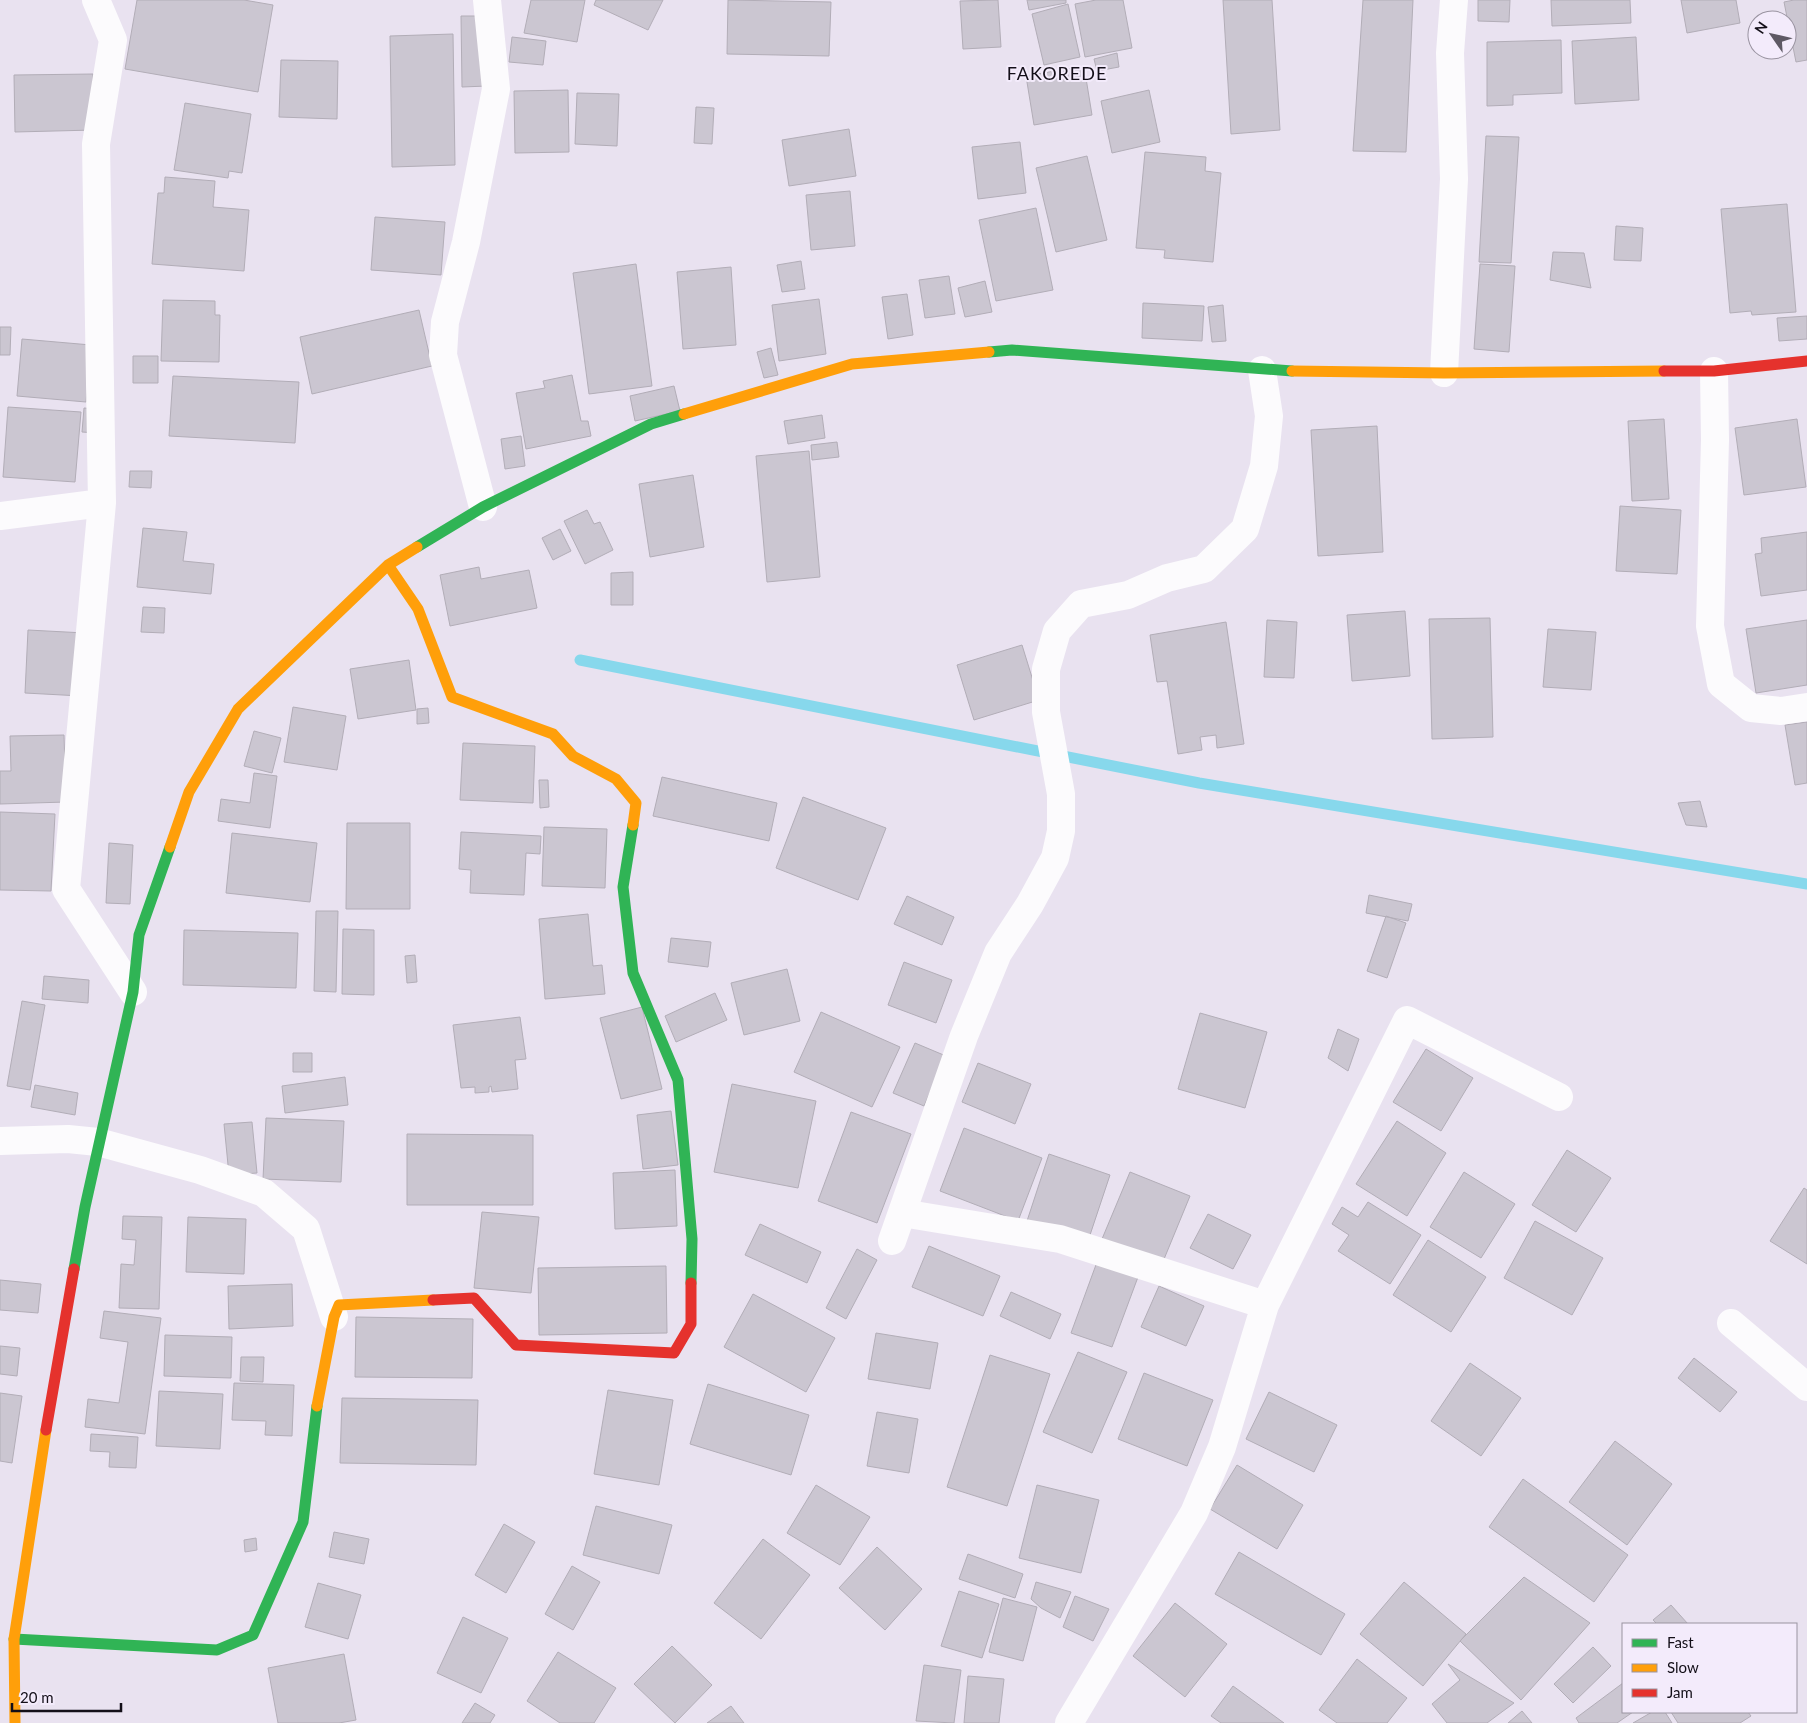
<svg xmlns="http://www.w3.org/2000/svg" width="1807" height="1723" font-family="Lato,sans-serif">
<rect width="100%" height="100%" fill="#e9e2f0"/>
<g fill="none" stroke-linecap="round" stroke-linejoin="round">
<path stroke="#87d8ec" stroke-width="11" d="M580,660l619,123 608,101"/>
</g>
<path fill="#cbc6d1" stroke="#b2adb7" d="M137,0h107l29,5 -15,87 -133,-23z
M531,0h54l-8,42 -53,-9z
M596,0h67l-15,30 -54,-25z
M728,0l103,2 -2,54 -102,-2z
M998,0l3,47 -38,2 -3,-48z
M1027,0h39v3l-37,7z
M1096,0h27l9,48 -47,9 -10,-53z
M1223,0h49l8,130 -49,4z
M1363,0h50l-7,152 -53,-1z
M1478,0h32l-1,22 -31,-1z
M1551,0h79l1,23 -79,3z
M1681,0h55l4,23 -53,10z
M1794,0h13v60l-11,2 -12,-60z
M1068,4l12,53 -36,8 -12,-51z
M461,16h25l1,70 -25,1z
M453,34l2,131 -63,2 -2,-131z
M512,37l34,4 -3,24 -34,-3z
M1636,37l3,63 -64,4 -3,-63z
M1561,40l1,53 -49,2v10l-26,1v-64z
M1117,53l2,14 -22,4 -3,-12z
M281,60l57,1 -1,58 -58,-2z
M1084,66l8,49 -58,10 -8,-49z
M93,74l1,56 -79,2 -1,-57z
M568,90l1,62 -54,1 -1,-62z
M1149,90l11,52 -48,11 -11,-52z
M577,93l42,1 -2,52 -42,-2z
M185,103l66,11 -9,59 -13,-2 -1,7 -54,-8z
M696,107l18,1 -2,36 -18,-1z
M849,129l7,47 -67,10 -7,-46z
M1486,136l33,1 -8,126 -32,-1z
M1020,142l6,51 -48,6 -6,-52z
M1145,152l61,5 -1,14 16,2 -8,89 -49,-4 1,-8 -29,-2z
M1087,156l20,84 -51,12 -20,-84z
M165,177l50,4 -2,26 36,3 -5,61 -92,-7 6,-71h6z
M850,191l5,55 -44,4 -5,-55z
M1787,204l9,108 -44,3 -1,-4 -21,2 -9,-104z
M1036,208l17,82 -57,11 -17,-81z
M375,217l70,5 -4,53 -70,-5z
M1616,226l27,2 -2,33 -27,-1z
M1553,252l31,1 7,35 -41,-8z
M801,261l4,28 -23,3 -5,-27z
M636,264l16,122 -63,8 -16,-121z
M1480,264l35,2 -6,86 -35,-3z
M731,267l5,78 -53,4 -6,-77z
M949,276l6,38 -30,4 -6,-38z
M985,281l7,31 -27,5 -7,-29z
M907,294l6,41 -25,4 -6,-42z
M819,299l7,55 -47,7 -7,-56z
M163,300l52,1v14h5l-1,47 -58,-1z
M1143,303l61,3 -2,35 -60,-3z
M1223,305l3,36 -14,1 -4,-35z
M419,310l13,56 -120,28 -12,-57z
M1807,316v23l-28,2 -2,-23z
M0,327h11l-1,28h-10z
M22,339l69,6 -5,57 -69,-6z
M771,348l7,27 -14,3 -7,-26z
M133,356h25v27h-25z
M572,375l9,46h7l3,15 -65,13 -10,-56 29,-5 -2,-7z
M173,376l126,6 -4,61 -126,-7z
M674,386l6,25 -45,10 -5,-25z
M8,407l73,5 -6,70 -72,-5z
M84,408l13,1 -1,24 -14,-1z
M822,415l3,23 -37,6 -4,-23z
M1664,419l5,80 -37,2 -4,-80z
M1797,419l9,68 -62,8 -9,-67z
M1377,426l6,126 -65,4 -7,-126z
M521,436l4,30 -20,3 -4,-30z
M837,442l2,15 -27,3 -1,-15z
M809,451l11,126 -53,5 -11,-126z
M130,471h22l-1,17 -22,-1z
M693,475l11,72 -54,10 -11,-73z
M1620,506l61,4 -4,64 -61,-3z
M587,510l7,14 6,-2 13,28 -28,14 -21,-43z
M143,528l44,4 -4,29 31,3 -3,30 -74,-7z
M560,529l11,22 -18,9 -11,-22z
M1807,532v58l-46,6 -6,-42 7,-1 -1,-15z
M479,567l2,12 48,-9 8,38 -87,18 -10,-51z
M633,572v33h-22v-32z
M143,607l22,1 -1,25 -23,-1z
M1405,611l5,65 -58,5 -5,-66z
M1490,618l3,119 -61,2 -3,-120z
M1267,620l30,2 -3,56 -30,-1z
M1807,620v65l-51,8 -10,-64z
M1226,622l18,122 -27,4 -1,-13 -16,2 2,13 -24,4 -11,-73 -10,1 -7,-47z
M1548,629l48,3 -5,58 -48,-3z
M28,630l57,3 -4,63 -56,-3z
M1022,645l17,55 -65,20 -17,-55z
M409,660l7,50 -58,9 -8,-50z
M293,707l53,9 -9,54 -53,-8z
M428,708l1,15 -12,1v-15z
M1807,722v61l-12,2 -10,-60z
M254,731l27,7 -9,35 -28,-7z
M64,735l2,67 -66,2v-33h11l-1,-35z
M463,743l72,3 -2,57 -73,-3z
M254,773l23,3 -7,52 -52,-7 3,-22 29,4z
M662,777l115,26 -8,38 -116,-25z
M539,780h9l1,27 -9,1z
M803,797l83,31 -28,72 -82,-32z
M1700,801l7,26 -21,-2 -8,-22z
M0,812l55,2 -4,77 -51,-1z
M347,823h63v86h-64z
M544,827l63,2 -2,59 -63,-2z
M461,832l80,4 -1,18 -14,-1 -2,42 -54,-2 1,-23 -12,-1z
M232,833l85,10 -7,59 -84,-9z
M109,843l24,2 -3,59 -24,-1z
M1369,895l43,9 -4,17 -42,-8z
M907,896l47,21 -12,28 -48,-21z
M316,911h22l-2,81 -22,-1z
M588,914l5,52 9,-1 3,29 -60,5 -6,-80z
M1386,916l20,7 -19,55 -20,-7z
M343,929l31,1v65l-32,-1z
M184,930l114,3 -2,55 -113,-3z
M671,938l40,4 -3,25 -40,-5z
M415,955l2,27 -10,1 -2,-27z
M904,962l48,18 -16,43 -48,-18z
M787,969l13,52 -56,14 -13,-52z
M44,976l45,4 -1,23 -46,-4z
M715,993l12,27 -51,22 -11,-26z
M22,1001l23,4 -15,85 -23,-4z
M642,1007l20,82 -41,10 -21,-81z
M821,1012l79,35 -28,60 -78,-35z
M1200,1013l67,19 -22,76 -67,-19z
M520,1017l6,42 -11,1 3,29 -26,3 -1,-6 -2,1v5l-14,1v-6l-14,1 -8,-63z
M1338,1029l21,10 -11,32 -20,-13z
M915,1043l31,13 -22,50 -31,-13z
M1426,1049l47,29 -32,53 -48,-29z
M293,1053h19v19h-19z
M978,1063l53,21 -16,40 -53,-22z
M345,1077l3,28 -63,8 -3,-27z
M732,1084l84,17 -18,87 -84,-16z
M35,1085l43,8 -3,22 -44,-8z
M671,1111l7,54 -35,4 -6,-54z
M851,1112l60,22 -34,89 -59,-22z
M266,1118l78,3 -3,61 -78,-3z
M1397,1121l49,32 -39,63 -51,-32z
M252,1122l5,51 -28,2 -5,-51z
M964,1128l78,30 -24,63 -78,-30z
M407,1134l126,1v70h-126z
M1567,1150l44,28 -35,54 -44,-27z
M1049,1154l61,21 -22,66 -61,-20z
M675,1170l2,56 -62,3 -2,-56z
M1130,1172l60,24 -28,68 -60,-25z
M1464,1172l51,32 -34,54 -51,-31z
M1804,1188l3,2v74l-37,-23z
M1368,1202l53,33 -31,49 -52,-33 11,-16 -17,-11 10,-17 16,10z
M482,1212l57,5 -8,76 -57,-5z
M1208,1214l43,21 -18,34 -43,-21z
M123,1216l39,1 -3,92 -40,-1 2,-44 13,1 2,-25 -14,-1z
M188,1217l58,2 -2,55 -58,-2z
M1535,1221l68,37 -31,57 -68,-37z
M760,1224l61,28 -14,31 -62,-28z
M1428,1240l58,37 -35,55 -58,-37z
M929,1246l71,30 -17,40 -71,-29z
M857,1249l20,11 -31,59 -20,-11z
M1097,1262l41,15 -26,70 -41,-14z
M666,1266l1,67 -128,2 -1,-67z
M0,1280l41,4 -3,29 -38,-3z
M292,1284l1,42 -64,3 -1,-43z
M1159,1286l45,20 -18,40 -45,-19z
M1011,1292l50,22 -11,25 -50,-23z
M753,1294l82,44 -29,54 -82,-45z
M104,1311l57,7 -16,116 -60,-7 3,-28 31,4 9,-61 -28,-4z
M356,1317l117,2 -1,59 -117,-1z
M876,1333l62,10 -8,46 -62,-10z
M165,1335l67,2 -1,41 -67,-2z
M0,1346l20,2 -3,28 -17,-2z
M1078,1352l49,20 -35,81 -49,-21z
M990,1355l60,19 -43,132 -60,-19z
M241,1357h23l-1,25 -23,-1z
M1694,1358l43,34 -17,20 -42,-34z
M1470,1363l51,35 -40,58 -50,-35z
M1144,1373l69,27 -26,66 -69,-27z
M234,1383l60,2 -2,51 -27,-1 1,-14 -34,-1z
M708,1384l101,31 -18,60 -101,-31z
M608,1390l65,10 -14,85 -65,-11z
M159,1391l64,3 -3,55 -64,-3z
M1269,1392l68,33 -23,47 -68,-33z
M0,1393l22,3 -10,67 -12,-2z
M342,1398l136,2 -2,65 -136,-2z
M877,1412l41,7 -9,54 -42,-7z
M91,1434l47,3 -2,31 -27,-1 1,-15 -20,-1z
M1615,1441l57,43 -45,61 -58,-43z
M1237,1465l66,40 -26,44 -67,-40z
M1523,1479l105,76 -34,47 -105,-75z
M816,1485l54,32 -30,48 -53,-32z
M1037,1485l62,15 -18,73 -62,-15z
M596,1506l76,19 -13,49 -76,-19z
M504,1524l31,18 -29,51 -31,-18z
M334,1532l35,7 -5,25 -35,-7z
M256,1538l1,12 -12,2 -1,-12z
M763,1539l47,36 -49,64 -47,-36z
M877,1547l45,42 -37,41 -46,-42z
M1239,1552l106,62 -24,41 -106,-61z
M968,1554l55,20 -8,24 -56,-19z
M572,1566l28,16 -27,48 -28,-16z
M1524,1577l66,46 -69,77 -61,-59z
M1036,1582l35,10 -11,26 -19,-10 -10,-9z
M1404,1582l62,52 -43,52 -63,-52z
M318,1583l43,12 -13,44 -43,-12z
M959,1591l40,13 -17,54 -41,-12z
M1075,1596l34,13 -16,32 -30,-14z
M1003,1598l34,9 -14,54 -34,-9z
M1175,1603l52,41 -42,53 -52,-41z
M1671,1605l17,19h-31l-4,-4z
M463,1617l45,21 -27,55 -44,-20z
M672,1646l40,39 -37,38 -41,-39z
M1593,1647l18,19 -38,37 -19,-19z
M558,1652l58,36 -22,35h-34l-33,-22z
M344,1654l12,66 -17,3h-61l-10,-55z
M1357,1659l50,39 -20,25h-50l-18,-13z
M1448,1664l66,39 -27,20h-40l-15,-19 28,-24z
M924,1665l37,5 -7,53 -38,-2z
M968,1676l36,3 -5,44h-35z
M1623,1683v29h10l-16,11h-38l-3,-5z
M1233,1686l51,37h-63l-10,-7z
M475,1703l20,12 -5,8h-28z
M731,1706l13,17h-37z
M1522,1711l10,12h-24z
M1652,1712h13l7,11h-39z
M1671,1712h77l3,4 -11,7h-62z"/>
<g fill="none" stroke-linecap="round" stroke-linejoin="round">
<path stroke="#fcfbfd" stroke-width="28" d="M96,0l17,40 -17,104 6,359 -36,386 67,103
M1714,371l1,69 -5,186 11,58 30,24 30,3 26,-4
M1444,373l10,-194 -4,-126 4,-53
M483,507l-40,-152 2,-33 21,-80 30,-153 -9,-89
M0,516l102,-13
M0,1141l68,-2 30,3 102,28 64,23 42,36 28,88
M902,1213l158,26 205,66
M892,1241l72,-205 34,-83 32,-49 25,-46 6,-27v-37l-15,-82v-43l11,-38 24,-27 47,-9 39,-17 37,-9 41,-40 19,-63 5,-50 -7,-46
M1731,1323l76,64
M1069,1723l125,-210 28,-66 43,-142 142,-285 152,77"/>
<path stroke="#30b455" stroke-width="11" d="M989,352l23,-2 280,21
M417,547l66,-40 168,-83 33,-10
M633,825l-10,62 10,86 45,107 14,159 -1,44
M74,1269l11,-62 48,-215 6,-57 31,-88
M14,1639l203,11 36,-15 50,-113 14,-116"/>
<path stroke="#ff9f0a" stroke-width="11" d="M1292,371l152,2 220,-2
M684,414l168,-50 137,-12
M388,565l30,44 34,88 101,37 20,22 43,23 20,24 -3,22
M170,847l19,-55 49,-83 150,-144 29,-18
M317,1406l17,-89 5,-12 94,-5
M15,1723l-1,-84 32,-209"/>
<path stroke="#e5322d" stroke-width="11" d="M1664,371h50l93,-10
M433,1300l41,-2 42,47 158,8 17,-29v-41
M46,1430l28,-161"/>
</g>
<g text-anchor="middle" stroke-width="4" stroke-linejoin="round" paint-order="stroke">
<g font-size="18" letter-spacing="1" fill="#130f18" stroke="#f3ebfb">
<text x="1057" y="80">FAKOREDE</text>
</g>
</g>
<rect x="1622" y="1623" width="175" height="90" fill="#f3ebfb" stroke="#9993a0"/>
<rect x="1632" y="1639" width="25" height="8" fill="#30b455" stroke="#9993a0"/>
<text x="1667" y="1648" font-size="15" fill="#130f18">Fast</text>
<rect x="1632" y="1664" width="25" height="8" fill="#ff9f0a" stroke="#9993a0"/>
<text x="1667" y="1673" font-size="15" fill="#130f18">Slow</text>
<rect x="1632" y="1689" width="25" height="8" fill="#e5322d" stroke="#9993a0"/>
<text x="1667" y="1698" font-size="15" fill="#130f18">Jam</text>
<g transform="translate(1772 35) rotate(304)"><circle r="24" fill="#f3ebfb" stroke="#9993a0"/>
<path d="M0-4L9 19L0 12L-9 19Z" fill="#5e5964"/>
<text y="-8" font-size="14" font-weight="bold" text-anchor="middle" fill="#130f18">N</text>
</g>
<path d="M12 1703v8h109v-8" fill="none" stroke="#130f18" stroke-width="2.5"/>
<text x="20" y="1703" font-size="15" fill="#130f18" stroke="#f3ebfb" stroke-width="4" paint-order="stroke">20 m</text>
</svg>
